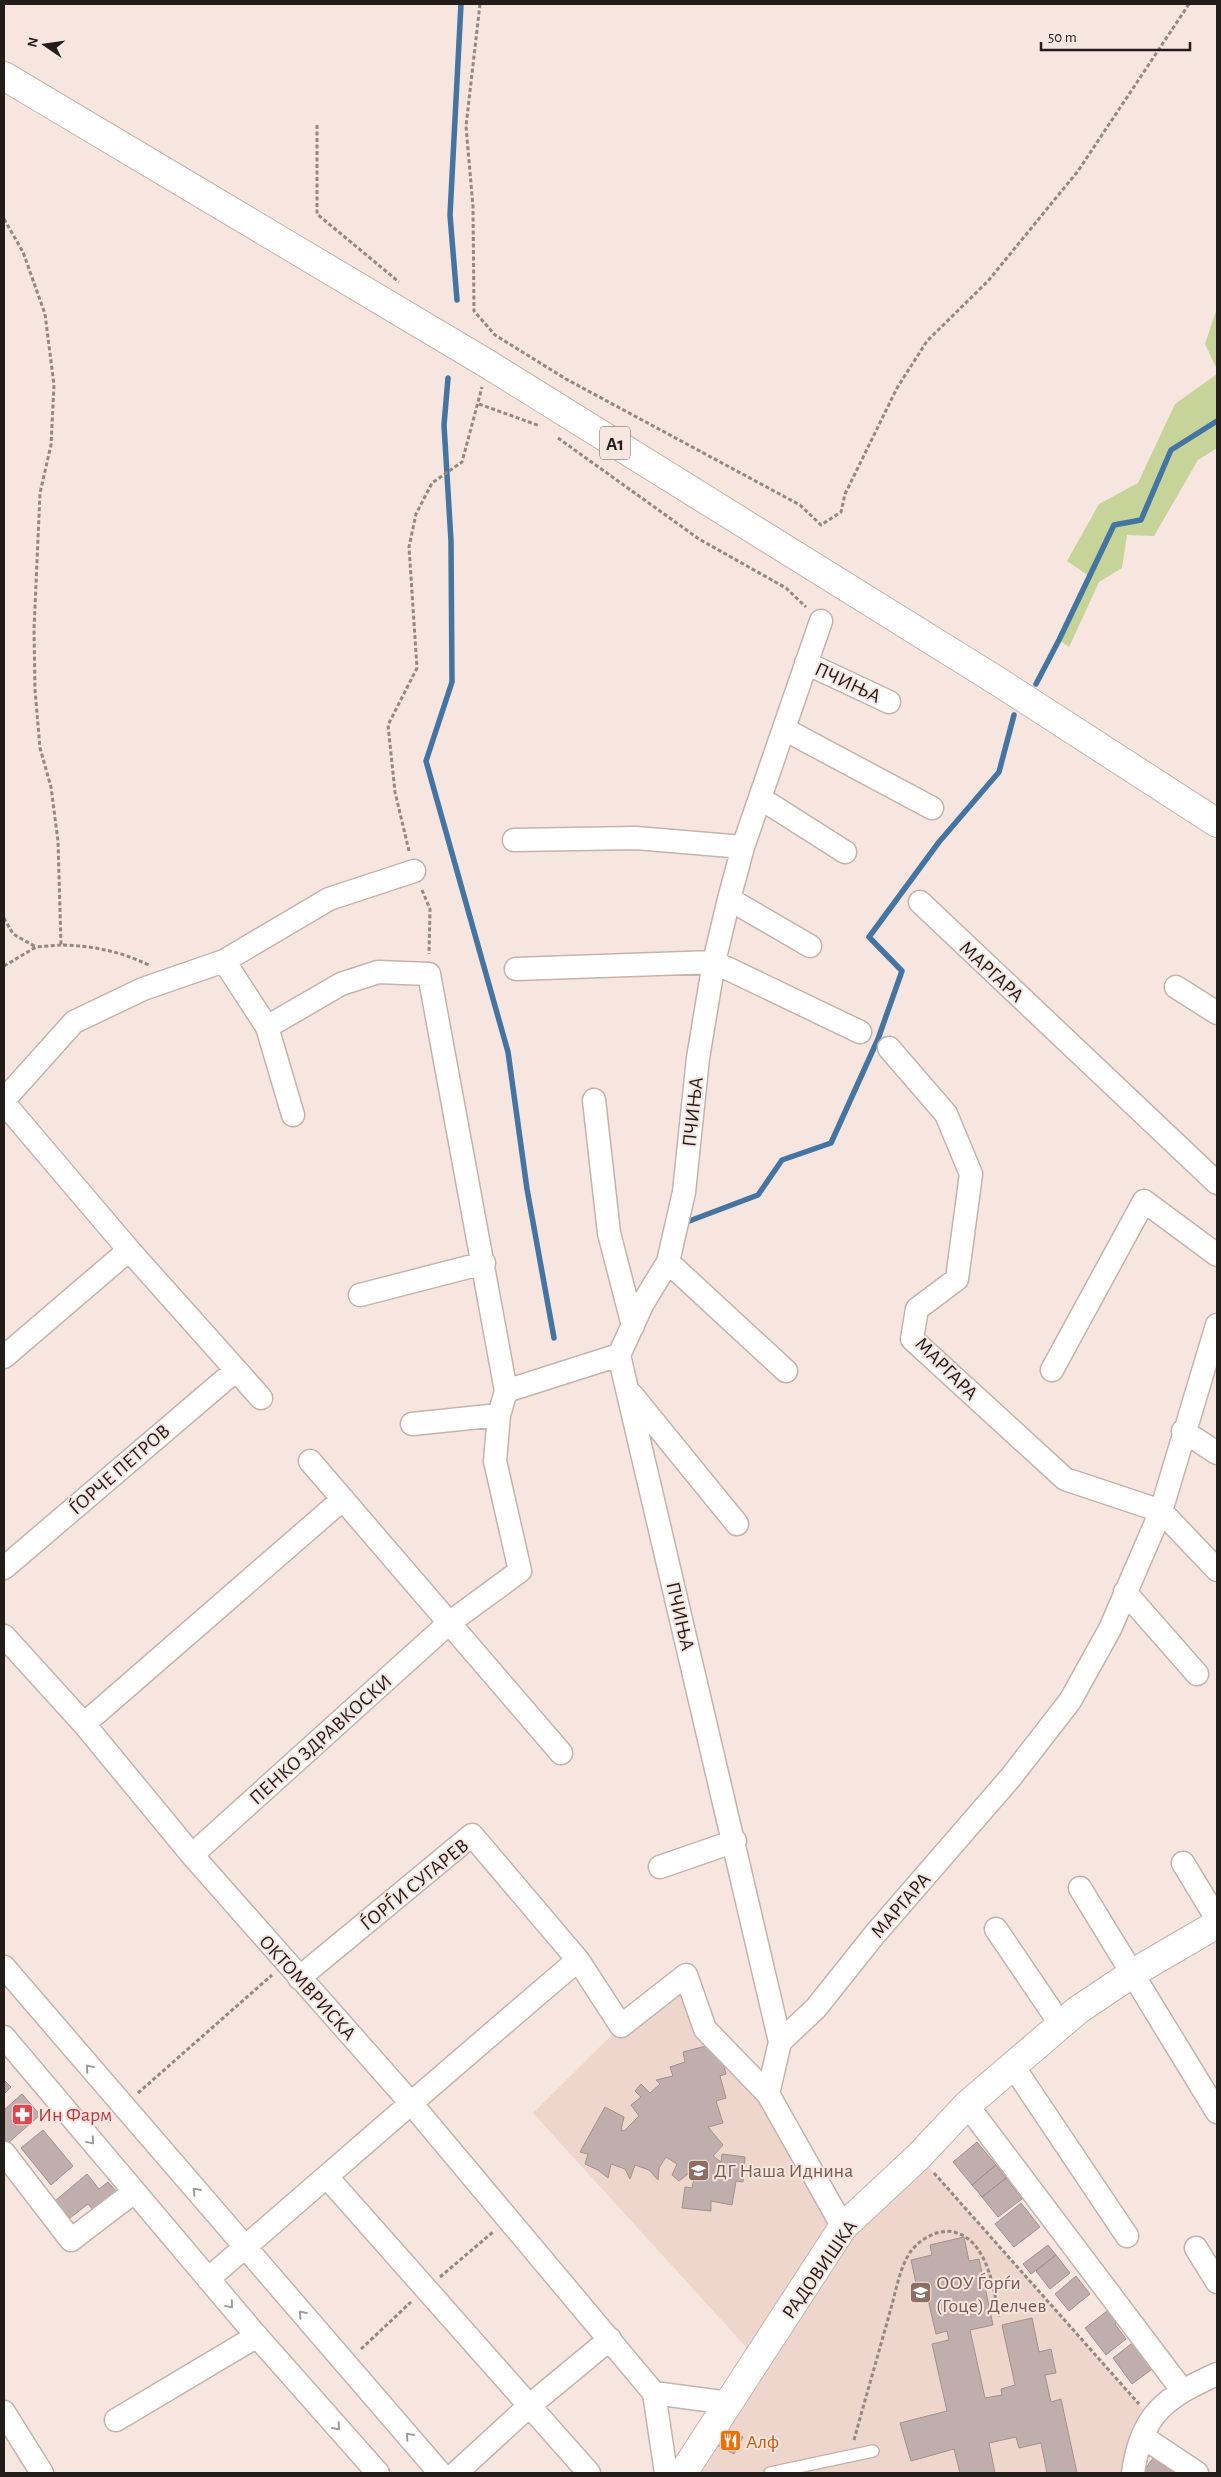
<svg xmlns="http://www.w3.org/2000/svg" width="1221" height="2477" font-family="'Alegreya Sans',sans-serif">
<rect width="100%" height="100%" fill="#f7e5df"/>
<path fill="#efd6cc" d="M686,1975l19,54 63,65 75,133 76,-71 231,261 -17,56h-450l74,-114 -224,-246 88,-87z"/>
<path fill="#c6d399" d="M1217,308v61l-12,-25z
M1217,374v74l-19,12 -44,76 -27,-1 -5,33 -23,14 -30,65 -10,-7 30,-64 -22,-15 32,-57 39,-21 37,-79z"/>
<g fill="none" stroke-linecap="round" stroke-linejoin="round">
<path stroke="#4475a2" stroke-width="5.5" d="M457,300l-7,-85 11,-211
M448,378l-4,47 7,116 1,141 -26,79 82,291 19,137 27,149
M1036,684l23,-44 55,-115 27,-5 30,-70 46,-29
M684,1223l74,-28 24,-35 49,-17 47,-104 24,-68 -33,-34 70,-95 60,-70 15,-57"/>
</g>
<path fill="#c0aeac" stroke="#a1908d" d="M710,2045l2,9 8,-3 6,23 -6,2 6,22 -10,3 7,22 -15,4 15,18 -10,11 8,6 1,-8 23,3 -2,25 -7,-1 -4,24 -21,-4v10l-29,-3 3,-21 7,1 2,-9 -6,-5 -9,7 -7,-6 5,-11 -11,-7 -7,11 -1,12 -9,-10 -14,-5 -5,14 -5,-10 -14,-5 -3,14 -10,-8 -13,-6 3,-10 -8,-2 25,-45 19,10 -3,13 3,1 15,-15 -8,-11 10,-8 -6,-6 6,-7 9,9 10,-9 -4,-4 17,-4 -3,-9 15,-5 -2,-10z
M4,2080l7,7 -7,7z
M22,2094l18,21 -33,29 -3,-3v-31z
M43,2130l30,36 -22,19 -30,-37z
M977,2142l19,23 -24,20 -19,-23z
M996,2165l10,13 -24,19 -10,-12z
M87,2174l12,15 9,-7 9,10 -23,19 -6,-7 -18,14 -15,-17z
M1006,2178l16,21 -24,18 -16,-20z
M1021,2203l19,24 -26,20 -19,-23z
M964,2237l5,24 10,-2 14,66 -23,5 15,68 17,-3 -1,-6 14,-4 -13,-60 30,-7 7,34 12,-3 5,24 -11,2 6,27 10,-3 16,74h-30l-6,-30 -22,5 -3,-11 -27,6 6,30h-35l-6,-24 -43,12 -11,-38 47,-12 -15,-67 17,-4 -2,-9 -11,3 -10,-43 -8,2 -7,-33 21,-5 -2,-10z
M1048,2245l8,10 -25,19 -8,-10z
M1056,2255l14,18 -20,16 -14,-18z
M1076,2276l14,18 -21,17 -14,-17z
M1111,2308l9,11 -5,5 11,15 -20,16 -21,-27z
M1135,2341l20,26 -23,17 -19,-26z
M726,2428l17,9 -9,17 -17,-9z
M1157,2453l26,20h-41z"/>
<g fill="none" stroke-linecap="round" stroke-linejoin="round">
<defs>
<path id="lane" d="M770,2473l103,-22"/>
<path id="street" d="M806,663l83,39
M784,729l148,79
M760,798l85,54
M514,840l122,-2 107,9
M729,899l81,47
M920,902l297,281
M224,961l43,66 26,88
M516,969l198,-7 146,70
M1176,987l41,26
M267,1027l74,-43 37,-12 51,2 77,417
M889,1048l57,66 25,60 -14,105 -40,30 -5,30 153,140 96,32 56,59
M4,1100l70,-78 69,-33 81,-28 105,-62 85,-28
M594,1100l15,133 24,93
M4,1103l125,147 132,148
M668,1262l118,109
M360,1295l124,-32
M4,1357l125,-107
M1052,1370l92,-169 73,54
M632,1395l105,129
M412,1424l87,-9
M1183,1431l34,22
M310,1461l251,292
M4,1568l231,-197
M1125,1592l72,82
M4,1636l80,88 108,131 218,247 244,291 12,80
M84,1724l259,-225
M192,1855l257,-232 71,-52 -25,-110 4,-46 7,-24 113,-36
M1183,1863l34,56
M660,1867l75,-26
M1080,1888l137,224
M996,1929l65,96
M4,1967l436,506
M299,1978l173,-143 106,125 43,66 65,-51 19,54 63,65 75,133
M4,2037l250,296 124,140
M780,2042l-161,-687 24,-52 25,-41 16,-70 14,-134 16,-96 15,-63 14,-52 78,-226
M1013,2066l114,170
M768,2094l12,-52 36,-34 59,-74 136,-157 59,-76 40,-72 51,-118 56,-186
M967,2105l215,285
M4,2153l67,87 63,-48
M327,2177l262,296
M1196,2248l21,34
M208,2279c123,-106 246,-214 370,-319
M654,2393l75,10
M4,2412l38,61
M116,2420l141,-84
M1143,2437l54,36
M456,2473l73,-67 81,-67
M1133,2473c8,-59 33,-76 84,-99"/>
<path id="secondary" d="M683,2473l160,-246 76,-71 48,-51 111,-95 55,-37 84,-49"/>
<path id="primary" d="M4,76l482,287 513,319 218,141"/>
</defs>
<use href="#lane" stroke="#c4b3ad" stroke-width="14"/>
<use href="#street" stroke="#c4b3ad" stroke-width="25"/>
<use href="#secondary" stroke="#c4b3ad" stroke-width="30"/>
<use href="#primary" stroke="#c4b3ad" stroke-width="30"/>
<path stroke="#948883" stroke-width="3" stroke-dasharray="4 2.5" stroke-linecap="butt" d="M480,4l-14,122 7,81 1,104 21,24 71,44 234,126 21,20 20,-13 4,-18 52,-106 30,-47 61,-60 90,-110 111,-167
M317,125v89l82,68
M4,219l19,33 22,62 9,71 -3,60 -11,48 -6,137 1,60 5,58 11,39 7,54 3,104c33,1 58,6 88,20
M479,404l61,22
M558,438l141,101 87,49 20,19
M409,851l-14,-59 -7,-67 29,-57 -8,-121 7,-33 16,-31 30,-21 20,-75
M422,890l8,19 -1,45
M4,918l9,16 23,13
M4,966l32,-19 25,-2
M138,2093l134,-118
M934,2173l205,231
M440,2277l53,-45
M361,2349l50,-47
M854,2440c12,-44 25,-88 37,-132 5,-17 9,-42 20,-57 10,-13 30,-24 46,-18 31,10 37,57 42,84"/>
<use href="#lane" stroke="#fff" stroke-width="11"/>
<use href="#street" stroke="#fff" stroke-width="22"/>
<use href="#secondary" stroke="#fff" stroke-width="28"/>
<use href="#primary" stroke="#fff" stroke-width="28"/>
</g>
<defs><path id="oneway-chevron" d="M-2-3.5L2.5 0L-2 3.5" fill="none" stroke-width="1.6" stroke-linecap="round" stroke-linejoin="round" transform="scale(1.25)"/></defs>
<g stroke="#9c9998">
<use href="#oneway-chevron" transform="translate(89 2068) rotate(-130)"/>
<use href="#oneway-chevron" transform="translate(91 2141) rotate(50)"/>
<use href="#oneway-chevron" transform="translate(196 2191) rotate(-131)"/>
<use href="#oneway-chevron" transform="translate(230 2305) rotate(50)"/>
<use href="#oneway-chevron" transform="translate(302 2314) rotate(-131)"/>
<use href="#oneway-chevron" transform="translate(337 2427) rotate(49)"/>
<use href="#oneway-chevron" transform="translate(409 2436) rotate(-131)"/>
</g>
<defs>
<symbol id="pharmacy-square" viewBox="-11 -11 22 22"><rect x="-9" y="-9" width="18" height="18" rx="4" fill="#e0444e" stroke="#f7e5df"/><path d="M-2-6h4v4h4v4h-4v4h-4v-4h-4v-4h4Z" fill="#fff"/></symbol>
<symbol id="school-square" viewBox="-11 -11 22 22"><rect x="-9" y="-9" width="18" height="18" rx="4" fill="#8d6e63" stroke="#f7e5df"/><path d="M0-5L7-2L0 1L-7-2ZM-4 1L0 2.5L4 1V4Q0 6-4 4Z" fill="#fff"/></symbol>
<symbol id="restaurant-square" viewBox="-11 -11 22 22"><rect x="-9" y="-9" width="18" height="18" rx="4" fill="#e8710a" stroke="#f7e5df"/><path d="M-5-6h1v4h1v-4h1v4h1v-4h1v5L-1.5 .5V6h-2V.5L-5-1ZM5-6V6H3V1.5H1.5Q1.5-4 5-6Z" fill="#fff"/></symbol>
</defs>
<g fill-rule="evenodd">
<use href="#pharmacy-square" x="10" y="2102" width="25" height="25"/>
<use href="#school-square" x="686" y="2158" width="25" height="25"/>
<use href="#school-square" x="908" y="2280" width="25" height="25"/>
<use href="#restaurant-square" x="718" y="2428" width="25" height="25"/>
</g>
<g text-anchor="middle" stroke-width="4" stroke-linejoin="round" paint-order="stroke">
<rect fill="#f7e5df" stroke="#635955" stroke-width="1" x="600" y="426.5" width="30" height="33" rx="4"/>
<g font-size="19" font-weight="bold" fill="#231d1a">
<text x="615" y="450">A1</text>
</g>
<g font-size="20" fill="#231d1a" stroke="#f7e5df">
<text transform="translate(848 682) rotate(25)" y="7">ПЧИЊА</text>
<text transform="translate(992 971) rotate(43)" y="7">МАРГАРА</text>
<text transform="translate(692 1112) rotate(-84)" y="7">ПЧИЊА</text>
<text transform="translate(947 1368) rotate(45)" y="7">МАРГАРА</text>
<text transform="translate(119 1469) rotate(-41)" y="7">ЃОРЧЕ ПЕТРОВ</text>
<text transform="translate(681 1616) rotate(77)" y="7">ПЧИЊА</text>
<text transform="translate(320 1739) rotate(-42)" y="7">ПЕНКО ЗДРАВКОСКИ</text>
<text transform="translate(414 1884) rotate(-39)" y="7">ЃОРЃИ СУГАРЕВ</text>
<text transform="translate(900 1905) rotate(-49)" y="7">МАРГАРА</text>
<text transform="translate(308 1987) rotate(48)" y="7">ОКТОМВРИСКА</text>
<text transform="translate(819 2269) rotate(-55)" y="7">РАДОВИШКА</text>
</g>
<g font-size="20" fill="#be3a42" stroke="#f7e5df" text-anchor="start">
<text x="38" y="2121">Ин Фарм</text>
</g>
<g font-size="20" fill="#785e54" stroke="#f7e5df" text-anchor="start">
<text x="714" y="2177">ДГ Наша Иднина</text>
<text x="936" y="2289">ООУ Ѓорѓи<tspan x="936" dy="23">(Гоце) Делчев</tspan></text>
</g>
<g font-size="20" fill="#c56008" stroke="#f7e5df" text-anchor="start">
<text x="746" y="2448">Алф</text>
</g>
</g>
<rect width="1221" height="2477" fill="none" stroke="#231d1a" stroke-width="10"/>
<g transform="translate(45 45) rotate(283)" stroke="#f7e5df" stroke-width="4" paint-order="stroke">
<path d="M0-4L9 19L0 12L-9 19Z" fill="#231d1a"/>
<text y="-8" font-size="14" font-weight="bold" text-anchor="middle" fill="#231d1a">N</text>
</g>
<path d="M1041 42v8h149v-8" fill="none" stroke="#231d1a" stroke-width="2.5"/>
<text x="1048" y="42" font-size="15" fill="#231d1a" stroke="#f7e5df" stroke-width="4" paint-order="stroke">50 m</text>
</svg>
